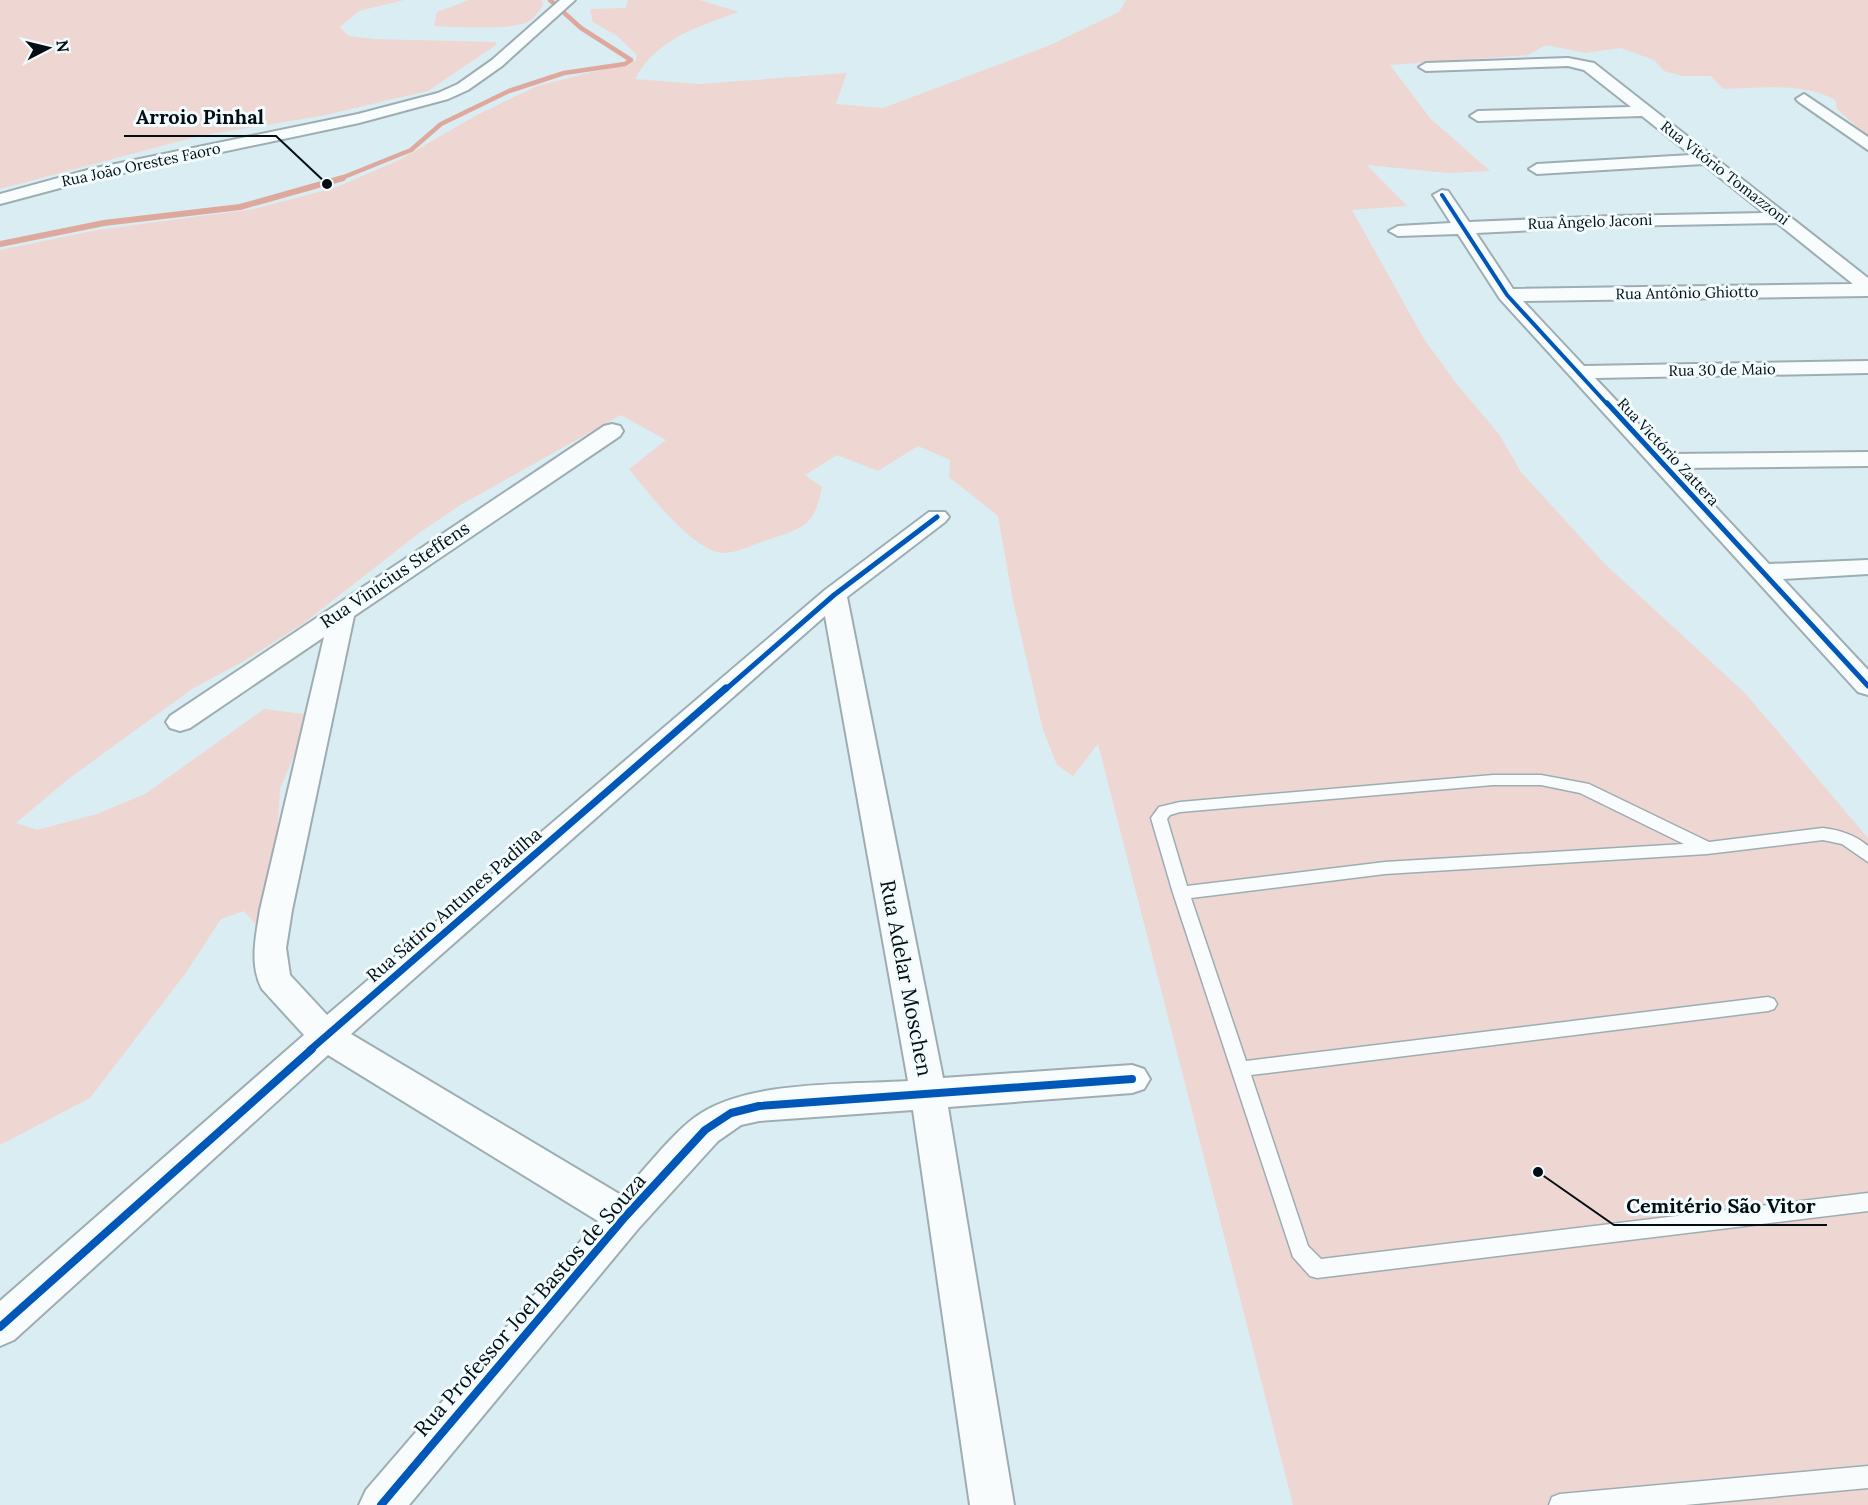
<svg xmlns="http://www.w3.org/2000/svg" width="1868" height="1505" font-family="Lora,serif">
<rect width="100%" height="100%" fill="#daedf2"/>
<path fill="#eed7d2" d="M0,0h404l-45,11 -19,16 9,9 24,3 123,3v3l-68,46 -107,25 -122,20 -199,53z
M469,0h73l1,5c-3,4 -7,11 -12,15 -13,11 -77,7 -97,6l3,-14z
M628,0h72l39,12c-40,14 -83,27 -104,67l63,5 149,-11 -11,31 47,4 165,-62 71,-34 7,-12h742v137l-31,-28 -2,-9c-32,-18 -76,-12 -112,-11l-12,-13h-28l-19,-5 -10,-11 -33,-12 -36,5 -39,-8 -18,10 -138,10 40,53 60,53 -42,2 -81,-8 40,41 -55,4 72,129 32,44 43,51 22,38 84,92 141,130 122,144v667h-575l-195,-761 -25,32 -16,-11 -14,-35 -30,-129 -15,-85 -49,-39 1,-17 -32,-14 -40,25 -41,-16 -32,20 17,12c-7,35 -14,40 -49,51 -14,4 -34,15 -49,15 -30,0 -78,-63 -95,-84l37,-29 -45,-25 -159,89 -43,29 -115,90 -60,38 -52,28 -125,91 -51,43 21,7 60,-16 48,-20 119,-85 41,5 -7,32 -18,43 -3,49 -16,92 -17,-19 -23,8 -36,55 -95,124 -90,47v-895l97,-20 157,-21 83,-22 62,-27 76,-44 62,-30 99,-25 1,-6 -20,-19 -24,-14 -3,-13 36,-1z"/>
<g fill="none" stroke-linecap="round" stroke-linejoin="round">
<path stroke="#dea89d" stroke-width="4.5" d="M339,179l72,-29 30,-26 68,-33 55,-18 61,-9 6,-4 -50,-32 -31,-28"/>
<path stroke="#dea89d" stroke-width="6" d="M0,244l104,-21 136,-16 103,-29"/>
<defs>
<path id="service" d="M1493,775h48l48,9 120,58 114,-14c17,2 32,7 45,18v16l-26,-18 -19,-4 -116,14 -322,20 -194,24 55,163 522,-64 6,2 3,5 -3,5 -6,2 -517,64 57,171 13,13 547,-66v18l-551,67 -7,-2 -17,-19 -120,-364 -22,-75 8,-11 21,-5zM1493,785h48l39,8 104,51 -299,18 -198,24 -20,-67 3,-4 10,-3z
M1868,1466v22l-183,17h-136l3,-8 8,-3z"/>
<path id="minor" d="M560,0h15l-73,66 -34,24 -20,9 -89,24 -265,56 -94,25v-10l91,-25 267,-55 80,-21 20,-9 34,-24z
M1568,58l26,5 274,215v18l-345,5 61,65 284,-5v12l-273,5 72,76 201,-2v14l-189,2 90,96 99,-4v14l-85,5 85,91v25l-10,-3 -358,-393 -42,-65 -60,2 -9,-5 9,-5 53,-3 -18,-28 9,-5 6,1 21,31 144,-6 151,-3 -61,-49 -166,10 -8,-5 8,-5 154,-9 -49,-39 -164,5 -8,-5 8,-5 153,-4 -47,-37 -16,-4 -142,5 -7,-4 7,-4zM1777,223l76,61 -340,5 -37,-56 137,-7z
M1804,94l64,43v13l-69,-48 -3,-3z
M612,424l8,2 3,5 -3,5 -266,180 -62,294 -6,38 4,27 37,40 498,-425 104,-78h16l4,5 -4,5 -98,75 96,481 189,-13 12,4 6,10 -6,10 -12,4 -184,14 66,398h-44l-57,-395 -154,11 -18,4 -23,16 -80,88 -229,276h-50l7,-15 232,-269 -270,-166 -314,285 -14,6v-45l304,-266 -42,-46c-13,-25 -6,-53 -2,-79l64,-273 -134,91 -10,3 -10,-3 -4,-6 4,-6 434,-290zM825,616l83,465c-63,4 -164,-1 -214,37 -24,18 -51,54 -73,77l-270,-161z"/>
</defs>
<use href="#service" stroke="#9dadb2" stroke-width="3"/>
<use href="#minor" stroke="#9dadb2" stroke-width="4"/>
<use href="#service" fill="#f9fcfd" fill-rule="evenodd"/>
<use href="#minor" fill="#f9fcfd" fill-rule="evenodd"/>
<defs>
<path id="cycleway-far3" d="M1442,195l65,100 101,110"/>
<path id="cycleway-far2" d="M1607,403l261,283
M725,690l109,-95 103,-78"/>
<path id="cycleway-far1" d="M310,1050l416,-362"/>
<path id="cycleway" d="M0,1327l312,-278
M381,1505l244,-288 80,-87 26,-17 28,-7 373,-27"/>
</defs>
<use href="#cycleway-far3" stroke="#f2fbfd" stroke-width="6"/>
<use href="#cycleway-far2" stroke="#f2fbfd" stroke-width="8"/>
<use href="#cycleway-far1" stroke="#f2fbfd" stroke-width="10"/>
<use href="#cycleway" stroke="#f2fbfd" stroke-width="12"/>
<use href="#cycleway-far3" stroke="#0057b8" stroke-width="4"/>
<use href="#cycleway-far2" stroke="#0057b8" stroke-width="5"/>
<use href="#cycleway-far1" stroke="#0057b8" stroke-width="7"/>
<use href="#cycleway" stroke="#0057b8" stroke-width="8"/>
</g>
<g text-anchor="middle" stroke-width="6" stroke-linejoin="round" paint-order="stroke">
<g font-size="15" fill="#020e13" stroke="#f2fbfd">
<text transform="translate(141 165) rotate(-12)" y="5">Rua João Orestes Faoro</text>
<text transform="translate(1725 173) rotate(38)" y="5">Rua Vitório Tomazzoni</text>
<text transform="translate(1590 222) rotate(-2)" y="5">Rua Ângelo Jaconi</text>
<text transform="translate(1687 293) rotate(-1)" y="5">Rua Antônio Ghiotto</text>
<text transform="translate(1722 370) rotate(-1)" y="5">Rua 30 de Maio</text>
<text transform="translate(1668 452) rotate(47)" y="5">Rua Victório Zattera</text>
</g>
<g font-size="18" fill="#020e13" stroke="#f2fbfd">
<text transform="translate(395 575) rotate(-34)" y="6">Rua Vinícius Steffens</text>
<text transform="translate(454 905) rotate(-41)" y="6">Rua Sátiro Antunes Padilha</text>
</g>
<g font-size="21" fill="#020e13" stroke="#f2fbfd">
<text transform="translate(906 978) rotate(79)" y="7">Rua Adelar Moschen</text>
<text transform="translate(530 1305) rotate(-49)" y="7">Rua Professor Joel Bastos de Souza</text>
</g>
</g>
<path fill="none" stroke="#020e13" stroke-width="2" d="M327 184L276 136H124M1538 1172L1614 1225H1827"/>
<g fill="#020e13" stroke="#f2fbfd" stroke-width="2">
<circle cx="327" cy="184" r="6"/>
<circle cx="1538" cy="1172" r="6"/>
</g>
<g font-size="20" text-anchor="middle" font-weight="bold" fill="#020e13" stroke="#f2fbfd" stroke-width="6" stroke-linejoin="round" paint-order="stroke">
<text x="200" y="124">Arroio Pinhal</text>
<text x="1721" y="1213">Cemitério São Vitor</text>
</g>
<g transform="translate(48 48) rotate(83)" stroke="#f2fbfd" stroke-width="4.5" paint-order="stroke">
<path d="M0-4.5L10 22L0 15L-10 22Z" fill="#020e13"/>
<text y="-9" font-size="16" font-weight="bold" text-anchor="middle" fill="#020e13">N</text>
</g>
</svg>
